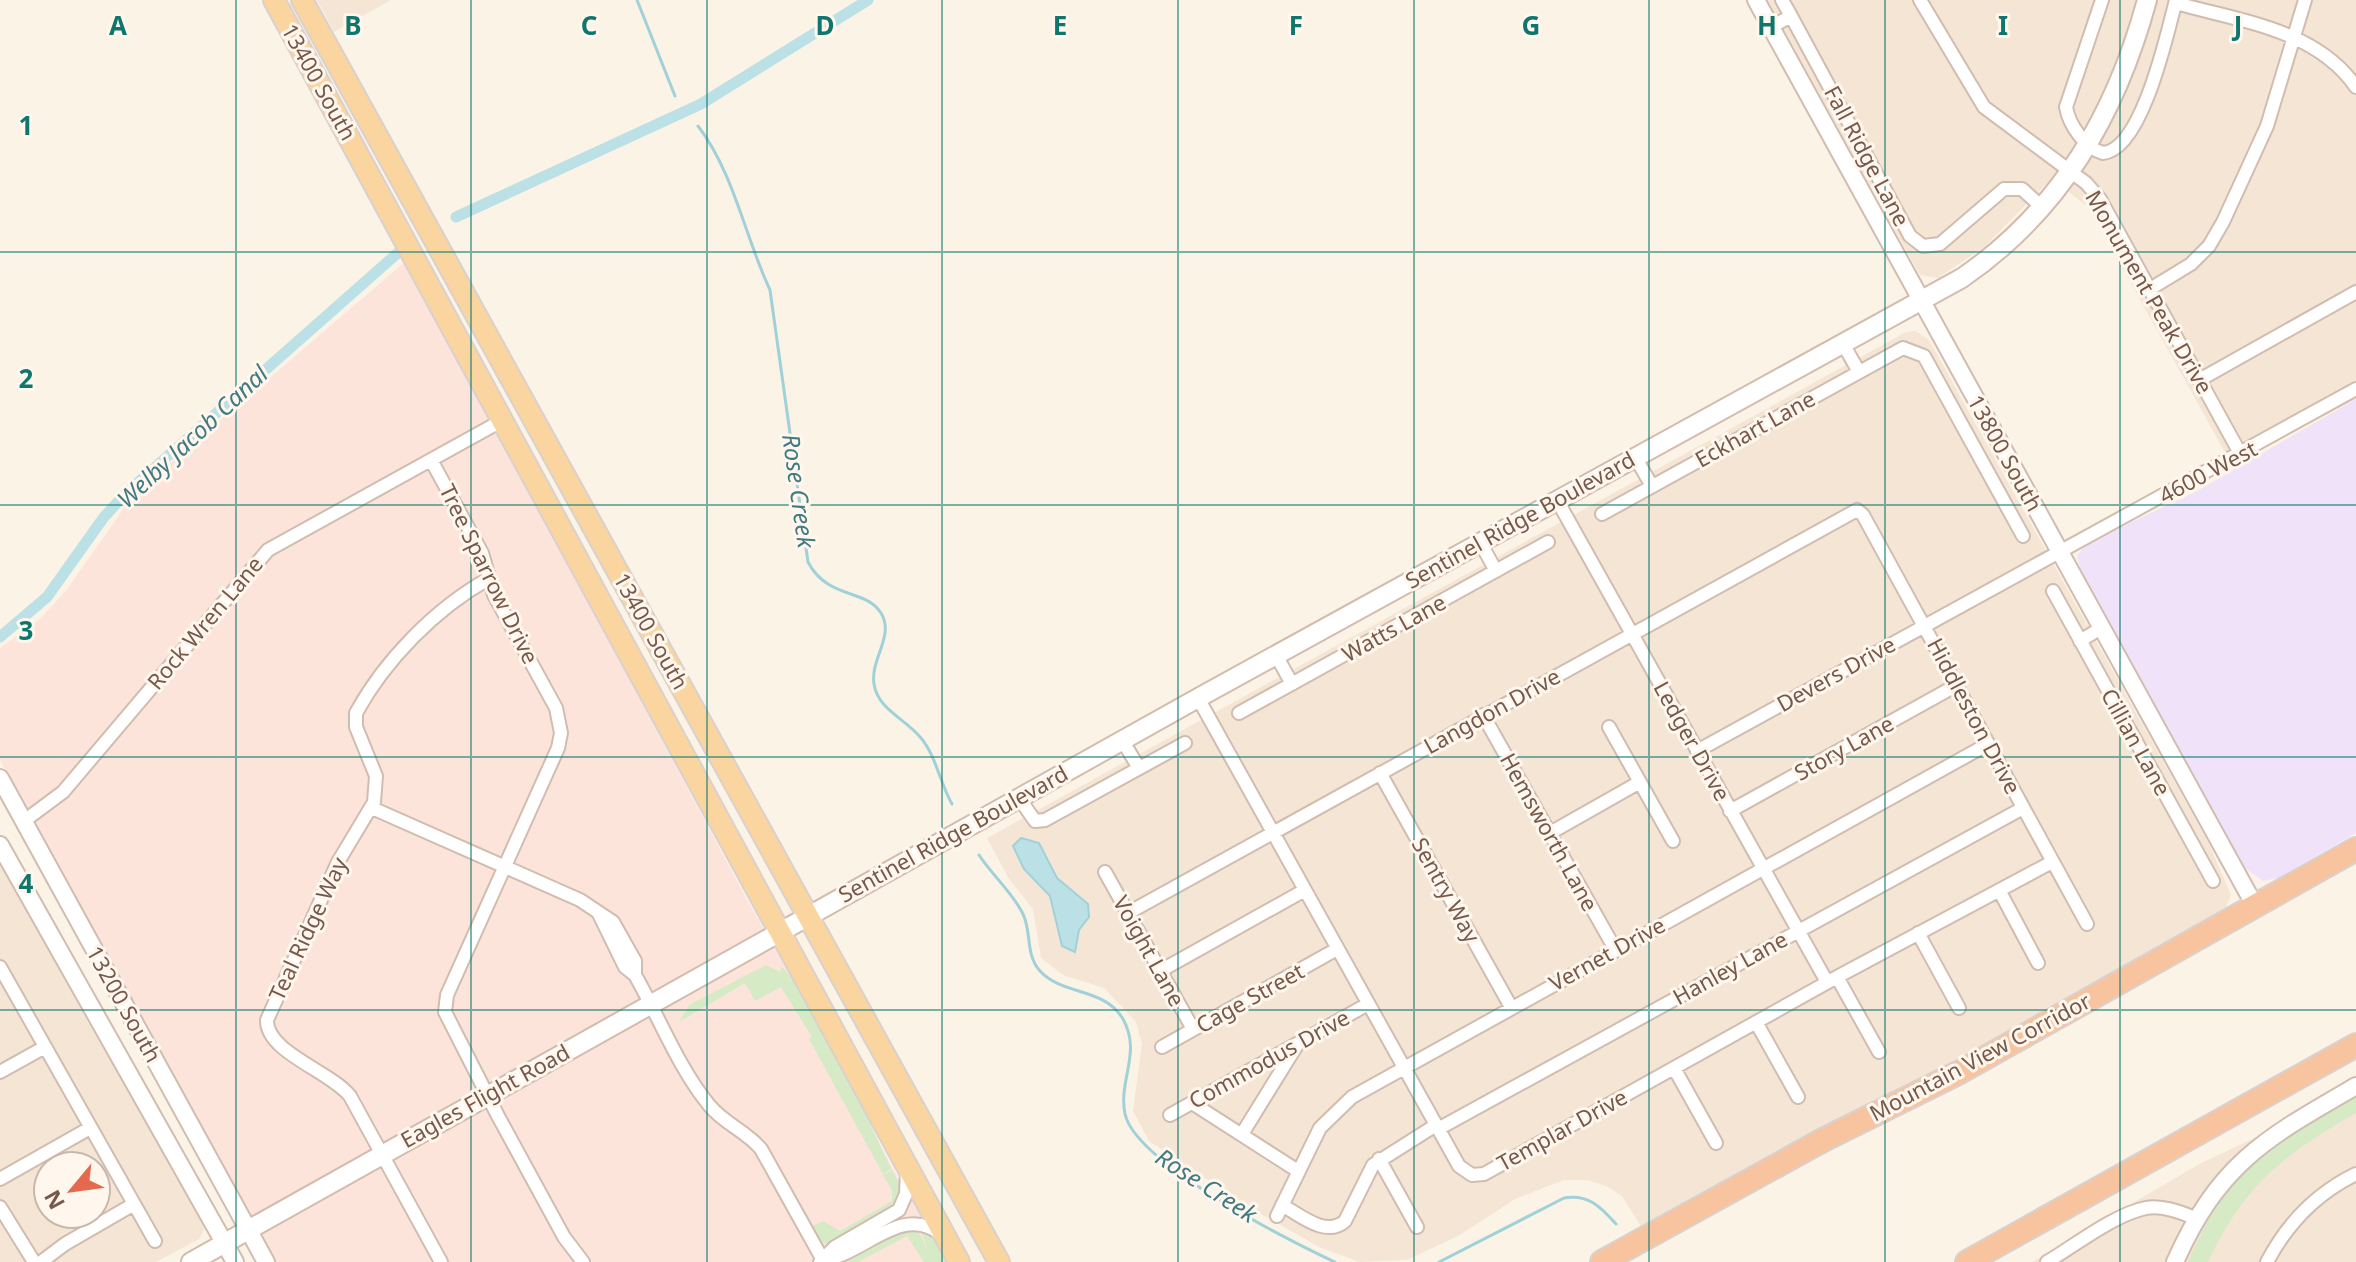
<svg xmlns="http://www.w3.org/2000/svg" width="2356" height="1262" font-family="'Noto Sans',sans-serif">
<rect width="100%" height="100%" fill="#fcf3e7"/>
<path fill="#f4e5d5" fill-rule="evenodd" d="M317,0h74l-57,32z
M1766,0h590v380l-130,74 -137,-246 -37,-30 -68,69 -46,31 -18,-3z
M1916,331l13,9 280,504 22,51 -8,20 -256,142 -325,171 -20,-32 -16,-10 -19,-6h-23l-49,19 -55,36 -53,25 -47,2 -41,-15 -65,-37 -105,-69 -16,-30 9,-67 -6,-22 -32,-34 -41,-13 -22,-17 -8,-49 -24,-30 -22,-41 919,-506z
M0,861l90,165 49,78 64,116 1,10 -5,9 -43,23h-156zM48,1166h48v48h-48z
M2356,1091v171h-324l169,-99z"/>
<path fill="#fce4db" d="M406,261l339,635 115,202 17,41 24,44 12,14 33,65h-671l-275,-502v-112l39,-28 26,-28 69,-98z"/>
<path fill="#f0e3f9" d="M2356,399v434l-78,45 -15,3 -17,-12 -166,-301 -3,-12 6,-8 29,-17 85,-40z"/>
<path fill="#d5eac5" d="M766,965l14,7 2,-5 10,11 66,119 33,72 -8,5 -74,-135 3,-2 -31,-50 -26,14 -10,-18 -66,39 10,-17z
M2356,1093v20c-72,41 -112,72 -148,149h-20c20,-44 43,-86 82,-117 26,-20 58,-35 86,-52z
M892,1170c9,16 14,25 2,41l-63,34 -11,-3 -21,-43 14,27 10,-5 17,10 52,-30v-11l-9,-15z
M919,1226l11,5 15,31h-21l-17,-26 -49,26h-16l69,-35 6,1 12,25z"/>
<path fill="#bbe1e6" stroke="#a1d1d8" stroke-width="2" d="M1021,838l18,5 18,35 31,26 1,13 -10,13 -4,22 -13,-6 -12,-50 -26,-27 -11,-23z"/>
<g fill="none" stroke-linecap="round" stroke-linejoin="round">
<path stroke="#a1d1d8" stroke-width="3" d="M637,0l38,96
M698,126c36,47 47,111 72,164l38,272c20,38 57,26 73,51 14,23 -11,46 -7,71 4,26 32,35 47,54 15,18 19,45 31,66
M979,855c13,20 34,38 44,59 9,19 2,40 17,57 23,25 64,16 83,48 19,34 -5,61 2,95 11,49 164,127 210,148
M1439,1262l125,-64c24,-4 36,8 52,26"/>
<path stroke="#bbe1e6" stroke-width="11" d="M456,217l245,-113 167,-104
M0,637l47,-40 57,-80 22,-24 274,-242"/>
<defs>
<path id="minor" d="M1782,0l9,16
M1920,0l64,107 102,76 14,16 141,256
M2102,0l-36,107c3,18 19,41 37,46 39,-3 64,-119 73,-153
M2176,3c63,18 140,26 180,84
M1771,27l20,-11 119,220 13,10 17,-2 64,-55h18l21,19
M2150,289l41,-25 18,-18 14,-24 44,-96 38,-126
M1842,342l17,30
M2201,379l155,-87
M1635,457l17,29
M431,460l51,93 12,42 62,113 5,25 -3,15 -111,247 -2,17 53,104 66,121 19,25
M1557,500l270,482
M1602,514l301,-166 21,8 99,180
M1480,542l16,29
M2053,591l160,290
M2080,641l21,-13
M1276,655l16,29
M1198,698l261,468 13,9 12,-1 353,-197 215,-115
M1239,713l309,-171
M1483,715l132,234
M1609,727l64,114
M1122,740l17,28
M1697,751l659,-362
M1380,773l131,234
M1019,798l16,23 10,-1 140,-77
M372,808l208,92 33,22 22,39v14
M1730,811l227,-126
M24,821l39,-29 205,-242 235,-130
M1550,833l90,-51
M1105,872l88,157
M1999,890l39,73
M1128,913l729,-403 6,5 224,409
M599,914l26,53 10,8c24,42 43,92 74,130 14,18 37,26 52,44l63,113
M1918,933l41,75
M0,967l155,274
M1160,971l145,-81
M1837,977l42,75
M1756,1022l42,75
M1162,1047l175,-98
M1674,1068l42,75
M0,1072l45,-25
M1192,1103l106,68
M1170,1115l198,-111
M1438,1129l585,-321
M1242,1134l55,-89
M1379,1159l38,68
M0,1179l90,-51
M1282,1205c18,10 44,33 63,16l28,-56 63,-40
M0,1207l34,55
M1277,1216l43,-88 32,-31 636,-353
M823,1260c40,-5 78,-56 116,-27
M41,1262l24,-18 69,-40
M441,1262l-91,-166c-20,-25 -84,-44 -83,-76l71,-158 36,-60 2,-26 -20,-49v-14c29,-53 79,-104 132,-134
M820,1262l15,-15 64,-37 7,-16 1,-23
M2047,1262c27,-16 68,-48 99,-54 16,-3 34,4 49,10
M2267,1262c20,-38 50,-69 89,-88"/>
<path id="tertiary" d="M1756,0l499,906
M0,778l266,484
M0,845l235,417
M2175,1262c44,-99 91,-124 181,-176"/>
<path id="secondary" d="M191,1262l1007,-564 764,-420c99,-68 154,-164 185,-278"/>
<path id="primary" d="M274,0l685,1262
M302,0l697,1262"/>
<path id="trunk" d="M1602,1262l221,-122 137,-68 396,-223
M1967,1262l389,-217"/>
</defs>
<use href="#minor" stroke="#d0bdaf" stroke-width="16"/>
<use href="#tertiary" stroke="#d0bdaf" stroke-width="20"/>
<use href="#secondary" stroke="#d3bcad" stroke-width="22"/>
<use href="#primary" stroke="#d9d1cd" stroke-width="24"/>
<use href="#trunk" stroke="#d9d1cd" stroke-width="26"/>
<use href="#minor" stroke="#fff" stroke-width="12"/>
<use href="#tertiary" stroke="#fff" stroke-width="16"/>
<use href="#secondary" stroke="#fff" stroke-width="18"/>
<use href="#primary" stroke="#fad5a0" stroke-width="20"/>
<use href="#trunk" stroke="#f8c49f" stroke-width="22"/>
</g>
<path fill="none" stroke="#0f766e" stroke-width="2" stroke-opacity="0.55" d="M236,0v1262M471,0v1262M707,0v1262M942,0v1262M1178,0v1262M1414,0v1262M1649,0v1262M1885,0v1262M2120,0v1262M0,252h2356M0,505h2356M0,757h2356M0,1010h2356"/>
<g text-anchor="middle" stroke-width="6" stroke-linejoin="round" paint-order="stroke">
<g font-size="22" fill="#76594b" stroke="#fff7ed">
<text transform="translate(319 82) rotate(61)" y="8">13400 South</text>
<text transform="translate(1867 156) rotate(62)" y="8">Fall Ridge Lane</text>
<text transform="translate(2149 292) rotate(60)" y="8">Monument Peak Drive</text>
<text transform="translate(1755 429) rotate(-29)" y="8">Eckhart Lane</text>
<text transform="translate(2005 453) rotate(61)" y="8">13800 South</text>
<text transform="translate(2208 472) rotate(-28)" y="8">4600 West</text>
<text transform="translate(1520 520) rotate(-29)" y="8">Sentinel Ridge Boulevard</text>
<text transform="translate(489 574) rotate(64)" y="8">Tree Sparrow Drive</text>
<text transform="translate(205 623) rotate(-50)" y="8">Rock Wren Lane</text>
<text transform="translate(1394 628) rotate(-29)" y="8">Watts Lane</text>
<text transform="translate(651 631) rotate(61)" y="8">13400 South</text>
<text transform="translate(1836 674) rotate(-29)" y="8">Devers Drive</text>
<text transform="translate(1492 711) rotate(-29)" y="8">Langdon Drive</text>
<text transform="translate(1974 716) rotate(62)" y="8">Hiddleston Drive</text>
<text transform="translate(1692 741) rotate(61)" y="8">Ledger Drive</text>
<text transform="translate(2136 742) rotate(61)" y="8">Cillian Lane</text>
<text transform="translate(1844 748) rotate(-29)" y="8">Story Lane</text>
<text transform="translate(1549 832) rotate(61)" y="8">Hemsworth Lane</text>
<text transform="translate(953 834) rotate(-29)" y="8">Sentinel Ridge Boulevard</text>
<text transform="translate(1446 890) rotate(61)" y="8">Sentry Way</text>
<text transform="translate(308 929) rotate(-65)" y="8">Teal Ridge Way</text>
<text transform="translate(1149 951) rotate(61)" y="8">Voight Lane</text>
<text transform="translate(1607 954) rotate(-29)" y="8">Vernet Drive</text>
<text transform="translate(1730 968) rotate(-29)" y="8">Hanley Lane</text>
<text transform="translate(1250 998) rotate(-29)" y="8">Cage Street</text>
<text transform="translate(124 1004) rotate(61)" y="8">13200 South</text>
<text transform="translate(1980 1057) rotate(-28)" y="8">Mountain View Corridor</text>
<text transform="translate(1269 1059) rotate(-29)" y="8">Commodus Drive</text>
<text transform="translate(485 1096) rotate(-29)" y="8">Eagles Flight Road</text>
<text transform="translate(1562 1130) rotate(-29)" y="8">Templar Drive</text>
</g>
<g font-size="24" font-style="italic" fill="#427a82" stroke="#fff7ed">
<text transform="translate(193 437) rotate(-43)" y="8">Welby Jacob Canal</text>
<text transform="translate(798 491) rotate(82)" y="8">Rose Creek</text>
<text transform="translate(1206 1186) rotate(33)" y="8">Rose Creek</text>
</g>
</g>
<g font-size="26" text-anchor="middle" font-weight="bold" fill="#0f766e" stroke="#fff7ed" stroke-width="6" stroke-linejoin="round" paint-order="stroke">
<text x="118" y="35">A</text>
<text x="353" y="35">B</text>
<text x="589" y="35">C</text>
<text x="825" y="35">D</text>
<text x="1060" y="35">E</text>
<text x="1296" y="35">F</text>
<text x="1531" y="35">G</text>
<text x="1767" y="35">H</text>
<text x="2003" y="35">I</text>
<text x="2238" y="35">J</text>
<text x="26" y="135">1</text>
<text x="26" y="388">2</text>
<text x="26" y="640">3</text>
<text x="26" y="893">4</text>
</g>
<g transform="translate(72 1190) rotate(241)"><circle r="38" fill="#fff7ed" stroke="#c8b8ac" stroke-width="2"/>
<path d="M0-6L14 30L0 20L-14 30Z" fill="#e56a4d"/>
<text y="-12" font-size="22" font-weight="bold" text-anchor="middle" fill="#76594b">N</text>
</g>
</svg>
